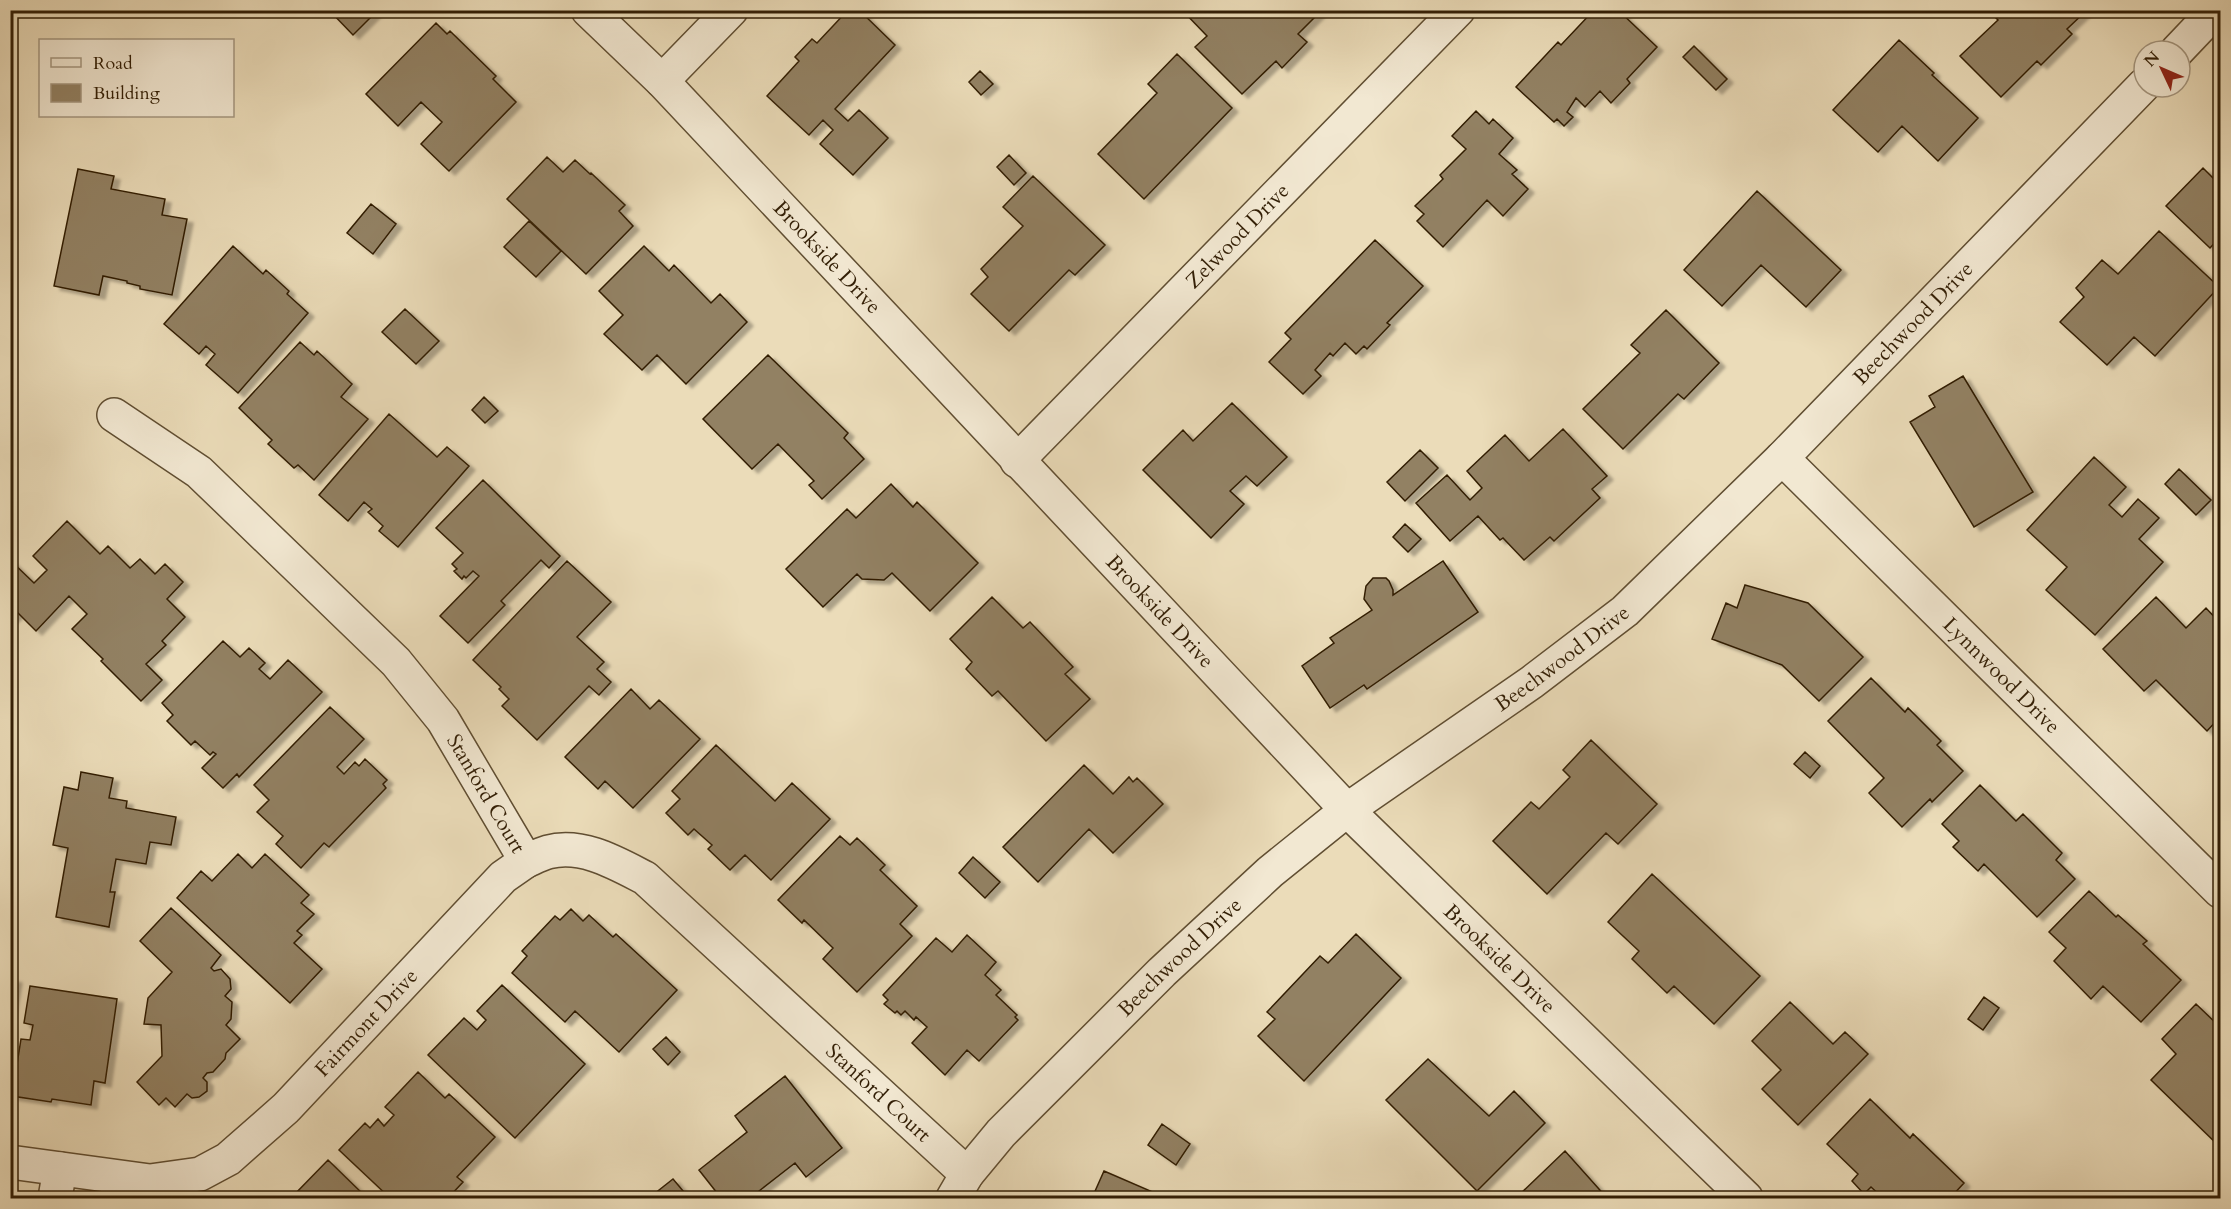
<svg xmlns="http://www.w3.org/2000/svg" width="2231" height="1209" font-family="Cardo,serif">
<defs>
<filter id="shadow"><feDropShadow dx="6" dy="4" stdDeviation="1.5" flood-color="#0004"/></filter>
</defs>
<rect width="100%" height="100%" fill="#ebdcb9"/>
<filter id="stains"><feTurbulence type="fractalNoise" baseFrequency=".00333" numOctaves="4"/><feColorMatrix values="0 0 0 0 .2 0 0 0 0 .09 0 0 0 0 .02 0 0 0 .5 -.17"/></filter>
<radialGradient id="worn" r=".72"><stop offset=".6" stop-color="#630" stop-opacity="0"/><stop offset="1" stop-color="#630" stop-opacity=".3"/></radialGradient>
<path fill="#928163" stroke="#321e05" stroke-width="1.5" filter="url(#shadow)" d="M329,10h49l-25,25z
M848,10h11l36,35 -60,64 13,12 11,-11 29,28 -35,37 -33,-31 13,-14 -10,-10 -14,15 -42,-39 32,-35 -4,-4 17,-18 5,4z
M1182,10h140l-24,24 9,8 -25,26 -6,-7 -34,33 -47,-47 12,-11z
M1594,10h24l39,37 -30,32 3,4 -19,20 -11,-12 -15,16 -9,-9 -9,14 6,5 -9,9 -7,-7 -3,3 -38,-35 42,-45 3,3z
M1988,10h99l-20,19 5,5 -31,31 -4,-4 -36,36 -41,-41 38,-36z
M436,23l11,11 3,-3 46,45 -3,3 23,23 -67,69 -28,-27 21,-22 -21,-20 -23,24 -32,-32z
M1899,40l35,33 -2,2 46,43 -40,43 -36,-35 -24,26 -45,-42z
M1694,46l33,33 -11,11 -33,-33z
M1177,54l55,54 -88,91 -46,-45 59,-61 -9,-9z
M980,71l13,13 -12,11 -12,-13z
M1476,111l13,13 4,-5 20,19 -14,16 18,16 -5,4 16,15 -25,27 -16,-16 -44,47 -26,-26 7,-7 -9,-8 28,-27 -3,-4 26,-26 -14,-13z
M1009,155l17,18 -12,12 -17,-18z
M547,157l16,15 12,-12 15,14 1,-1 34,32 -6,6 14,15 -47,48 -79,-75z
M2203,168l12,12 5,-5v62l-10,11 -44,-42z
M78,169l36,7 -3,13 54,10 -3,16 25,4 -15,76 -32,-6v-3l-13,-3v-2l-24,-5 -4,19 -45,-9z
M1033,176l72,69 -30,30 -6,-5 -60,61 -38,-37 17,-17 -7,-8 42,-43 -20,-19z
M1757,191l84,79 -35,37 -45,-42 -39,41 -38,-36z
M371,204l25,20 -23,30 -26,-21z
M529,221l32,30 -25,26 -32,-30z
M2159,231l60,56 -64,69 -21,-19 -27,28 -47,-43 24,-25 -8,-9 26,-28 16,14z
M1375,240l48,46 -36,37 3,2 -23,24 -3,-3 -8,8 -11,-11 -12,13 -3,-3 -15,17 6,6 -18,18 -34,-32 22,-23 -6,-6z
M233,246l30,28 3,-4 23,21 -2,3 21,19 -70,80 -32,-28 9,-11 -9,-8 -7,8 -35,-30z
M644,246l25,25 5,-6 37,38 9,-9 27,28 -61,62 -29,-29 -15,15 -38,-36 19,-19 -24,-24z
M405,309l34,32 -23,23 -34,-32z
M1666,310l53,53 -35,36 -6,-5 -55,55 -40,-40 57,-56 -9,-8z
M300,342l14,13 3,-4 35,33 -11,13 27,22 -54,61 -16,-15 -4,3 -26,-24 4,-4 -33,-32z
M768,355l80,78 -4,5 20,21 -42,40 -13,-14 5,-4 -36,-37 -26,25 -49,-50z
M1963,376l70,116 -59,35 -64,-105 25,-15 -6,-11z
M484,397l14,14 -13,12 -13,-13z
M1232,403l55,54 -30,29 -11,-10 -16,15 14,13 -33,34 -68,-68 40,-40 10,11z
M389,414l48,43 10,-10 22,19 -71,81 -19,-16 4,-5 -15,-14 4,-3 -8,-7 -16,19 -29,-26z
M1563,429l44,47 -15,13 8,9 -46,43 -4,-4 -26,23 -21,-22 -3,2 -22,-24 -28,25 -34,-38 31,-28 23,25 12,-12 -15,-17 38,-36 24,26z
M1420,450l18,18 -33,33 -18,-19z
M2094,457l32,30 -17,18 13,12 16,-18 21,19 -20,21 24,23 -68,73 -49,-45 21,-23 -40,-37z
M2179,469l32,31 -15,15 -31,-31z
M483,480l77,76 -11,12 -8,-8 -40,41 4,4 -37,38 -28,-27 39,-40 -6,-5 -7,7 -2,-2 -2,3 -8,-8 3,-2 -5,-5 11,-11 -27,-25z
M891,484l22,23 4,-5 61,61 -48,48 -38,-38 -8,7 -22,-1 -5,-5 -34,33 -37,-38 61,-60 9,9z
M67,521l33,33 8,-8 22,22 10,-9 15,15 10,-10 18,18 -16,17 18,18 -23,24 4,4 -20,19 16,16 -21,21 -40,-40 2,-2 -31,-30 15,-15 -18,-18 -33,35 -18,-18 -8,7v-60l24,23 13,-13 -14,-14z
M1405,524l16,15 -13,13 -15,-15z
M567,561l44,41 -34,35 27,25 -7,7 14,13 -12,13 -10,-9 -52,54 -35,-34 7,-7 -10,-10 2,-2 -28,-27z
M1443,561l35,51 -111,77 -3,-4 -34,23 -28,-42 32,-23 -4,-5 42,-28 -8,-11 2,-13 7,-8h13l3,3 4,9v5z
M1745,585l63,18 55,54 -44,44 -37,-36 -70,-26 14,-36 11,5z
M992,597l31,31 7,-6 43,45 -8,7 25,25 -44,42 -48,-50 -6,5 -26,-27 6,-7 -22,-23z
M2156,597l30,31 20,-20 14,15v31l-2,3 2,3v57l-13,14 -51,-51 -12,11 -41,-42z
M223,641l17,16 9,-9 16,15 -6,6 11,10 18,-19 34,32 -83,85 -2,-3 -14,14 -21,-20 14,-14 -3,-2 -3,3 -15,-14 -4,4 -24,-24 6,-6 -11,-12z
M1871,678l34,34 3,-4 33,33 -4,4 26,26 -31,31 -2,-3 -28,28 -33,-34 15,-15 -56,-57z
M631,689l19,20 9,-9 41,39 -67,69 -28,-27 -7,8 -33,-32z
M330,707l34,32 -27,28 7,7 11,-12 4,4 6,-7 22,21 -4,4 3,4 -57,59 -5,-4 -23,25 -25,-24 7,-8 -26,-24 12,-12 -15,-15z
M1591,740l66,64 -39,40 -12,-11 -59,61 -54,-53 38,-39 8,7 31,-32 -7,-7z
M716,745l59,56 17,-18 38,36 -59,61 -26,-25 -15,15 -22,-21 4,-4 -18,-16 -6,6 -22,-22 14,-14 -8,-8z
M1805,752l15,14 -10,12 -16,-14z
M1084,765l29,29 16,-17 4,5 4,-4 26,26 -50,49 -24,-24 -51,53 -35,-35z
M81,772l32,6 -4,20 18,3 -1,7 50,9 -5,28 -21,-3 -4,22 -30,-5 -6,33h5l-6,35 -53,-10 12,-69 -15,-3 11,-58 14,3z
M1980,785l36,36 7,-7 39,39 -6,7 19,19 -38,38 -53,-53 -6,7 -25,-24 6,-6 -17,-17z
M840,836l10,9 7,-7 28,27 -5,5 37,36 -17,18 12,12 -55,56 -34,-33 10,-11 -29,-28 -2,3 -24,-23z
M238,854l14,14 13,-14 44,41 -8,8 13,11 -17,17 5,4 -8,8 28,26 -32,34 -113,-105 24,-27 11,10z
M973,857l27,25 -15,16 -26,-25z
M1652,874l108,102 -46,48 -40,-38 -7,7 -35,-34 7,-8 -31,-29z
M2089,891l27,26 2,-2 29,26 -4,3 38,36 -40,42 -38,-36 -12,13 -37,-38 12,-13 -17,-16z
M171,908l50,47 -10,13 3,3 7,-2 9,10 1,10 -6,7 7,6 -1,17 -5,6 14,14 -14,14 -1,6 -12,13 -6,1 -4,5 4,4v9l-8,6 -7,1 -5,-4 -12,13 -9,-9 -7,7 -22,-23 25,-26 -1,-31 -17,-1 4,-26 24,-26 -32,-31z
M571,909l12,12 6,-6 24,22 3,-3 61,56 -58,62 -44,-41 -10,11 -53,-49 15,-17 -5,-5 33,-35 5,4z
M1356,934l45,44 -97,103 -46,-45 17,-17 -8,-7 53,-56 8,7z
M967,935l29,27 -11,13 16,15 -5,5 21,20 -2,2 3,3 -39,41 -12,-11 -22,25 -33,-32 15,-16 -11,-10 -2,3 -9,-9 -4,4 -4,-4 -2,2 -11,-9 4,-4 -5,-5 53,-57 16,14z
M10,978l6,1 -6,34z
M502,985l83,79 -70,74 -87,-83 36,-37 13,12 9,-10 -9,-9z
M30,986l87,13 -12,84 -11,-2 -3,24 -39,-6 -1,3 -39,-6 9,-57 9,1 3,-15 -9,-2z
M1984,997l15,11 -16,22 -15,-11z
M1790,1002l43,42 12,-12 23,22 -70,71 -36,-36 19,-19 -29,-29z
M2196,1004l24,23v120l-69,-67 25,-26 -14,-15z
M666,1037l14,15 -12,13 -15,-16z
M1428,1059l61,57 25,-25 31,32 -68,68 -91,-91z
M418,1072l27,26 4,-4 46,43 -38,40 6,5 -15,16h-58l-51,-48 26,-27 5,5 8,-9 6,7 10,-11 -9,-8z
M785,1076l57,72 -36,29 -11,-14 -45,35h-29l-22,-28 48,-38 -12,-16z
M1870,1099l40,39 3,-4 51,49 -14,15h-67l-12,-11 -7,7 -12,-13 6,-7 -31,-30z
M1162,1124l28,20 -14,21 -28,-20z
M1565,1151l42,47h-91z
M328,1160l39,38h-69l-4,-3z
M1104,1171l58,25 -1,2h-69z
M673,1179l16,19h-40z"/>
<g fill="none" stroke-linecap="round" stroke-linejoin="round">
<defs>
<g id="minor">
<path id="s1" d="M588,10l74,71 685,729 399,388"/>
<path d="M2177,51l39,-41"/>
<path d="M662,81l69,-71"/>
<path id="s2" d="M114,415l85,57 197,190 47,58 83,141c7,-3 15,-7 22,-9 34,-9 68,11 97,26l322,296"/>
<path id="s3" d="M1782,458l438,433"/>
<path id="s4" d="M1017,461l441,-451"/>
<path id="s5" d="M10,1162l140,19 50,-7 28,-15 58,-51 217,-231 23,-16"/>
<path d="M55,1198l5,-29"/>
<path id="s6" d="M953,1198l14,-24 34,-41 161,-161 108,-100 77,-62 185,-128 93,-71 157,-153 362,-373"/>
</g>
</defs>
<use href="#minor" stroke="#604e32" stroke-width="36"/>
<use href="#minor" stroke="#f2e8d2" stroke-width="33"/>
</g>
<g text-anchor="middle" stroke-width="6" stroke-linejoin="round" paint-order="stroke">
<g font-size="21" fill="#321e05" stroke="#f2e8d2">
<text dy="7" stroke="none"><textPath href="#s4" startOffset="315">Zelwood Drive</textPath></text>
<text dy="7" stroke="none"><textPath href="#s1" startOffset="344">Brookside Drive</textPath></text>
<text dy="7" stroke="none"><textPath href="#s6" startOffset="1304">Beechwood Drive</textPath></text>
<text dy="7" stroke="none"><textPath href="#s1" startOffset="830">Brookside Drive</textPath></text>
<text dy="7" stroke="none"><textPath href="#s6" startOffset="818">Beechwood Drive</textPath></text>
<text dy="7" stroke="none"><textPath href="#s3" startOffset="309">Lynnwood Drive</textPath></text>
<text dy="7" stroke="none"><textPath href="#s2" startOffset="536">Stanford Court</textPath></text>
<text dy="7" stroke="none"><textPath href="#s6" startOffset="332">Beechwood Drive</textPath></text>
<text dy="7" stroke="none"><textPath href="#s1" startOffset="1316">Brookside Drive</textPath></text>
<text dy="7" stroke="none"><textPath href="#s5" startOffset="418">Fairmont Drive</textPath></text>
<text dy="7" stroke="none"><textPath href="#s2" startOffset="1058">Stanford Court</textPath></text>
</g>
</g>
<rect width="2231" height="1209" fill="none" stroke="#ebdcb9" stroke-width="36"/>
<rect x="12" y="12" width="2207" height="1185" fill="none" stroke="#321e05" stroke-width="3"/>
<rect x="18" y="18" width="2195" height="1173" fill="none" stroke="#321e05" stroke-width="1.5"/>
<rect x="39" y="39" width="195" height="78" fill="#f2e8d2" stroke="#a59780" stroke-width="1.5"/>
<rect x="51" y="58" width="30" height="9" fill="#f2e8d2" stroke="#a59780" stroke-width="1.5"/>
<text x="93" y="69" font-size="18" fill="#321e05">Road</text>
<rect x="51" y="84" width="30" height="18" fill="#928163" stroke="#a59780" stroke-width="1.5"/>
<text x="93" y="99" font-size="18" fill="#321e05">Building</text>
<g transform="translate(2162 69) rotate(314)"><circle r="28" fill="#f2e8d2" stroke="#a59780" stroke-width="1.5"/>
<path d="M0-4.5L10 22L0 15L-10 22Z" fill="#8f2418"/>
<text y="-9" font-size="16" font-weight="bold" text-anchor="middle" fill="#321e05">N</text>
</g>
<rect width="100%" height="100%" filter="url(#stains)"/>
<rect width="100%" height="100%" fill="url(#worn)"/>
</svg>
